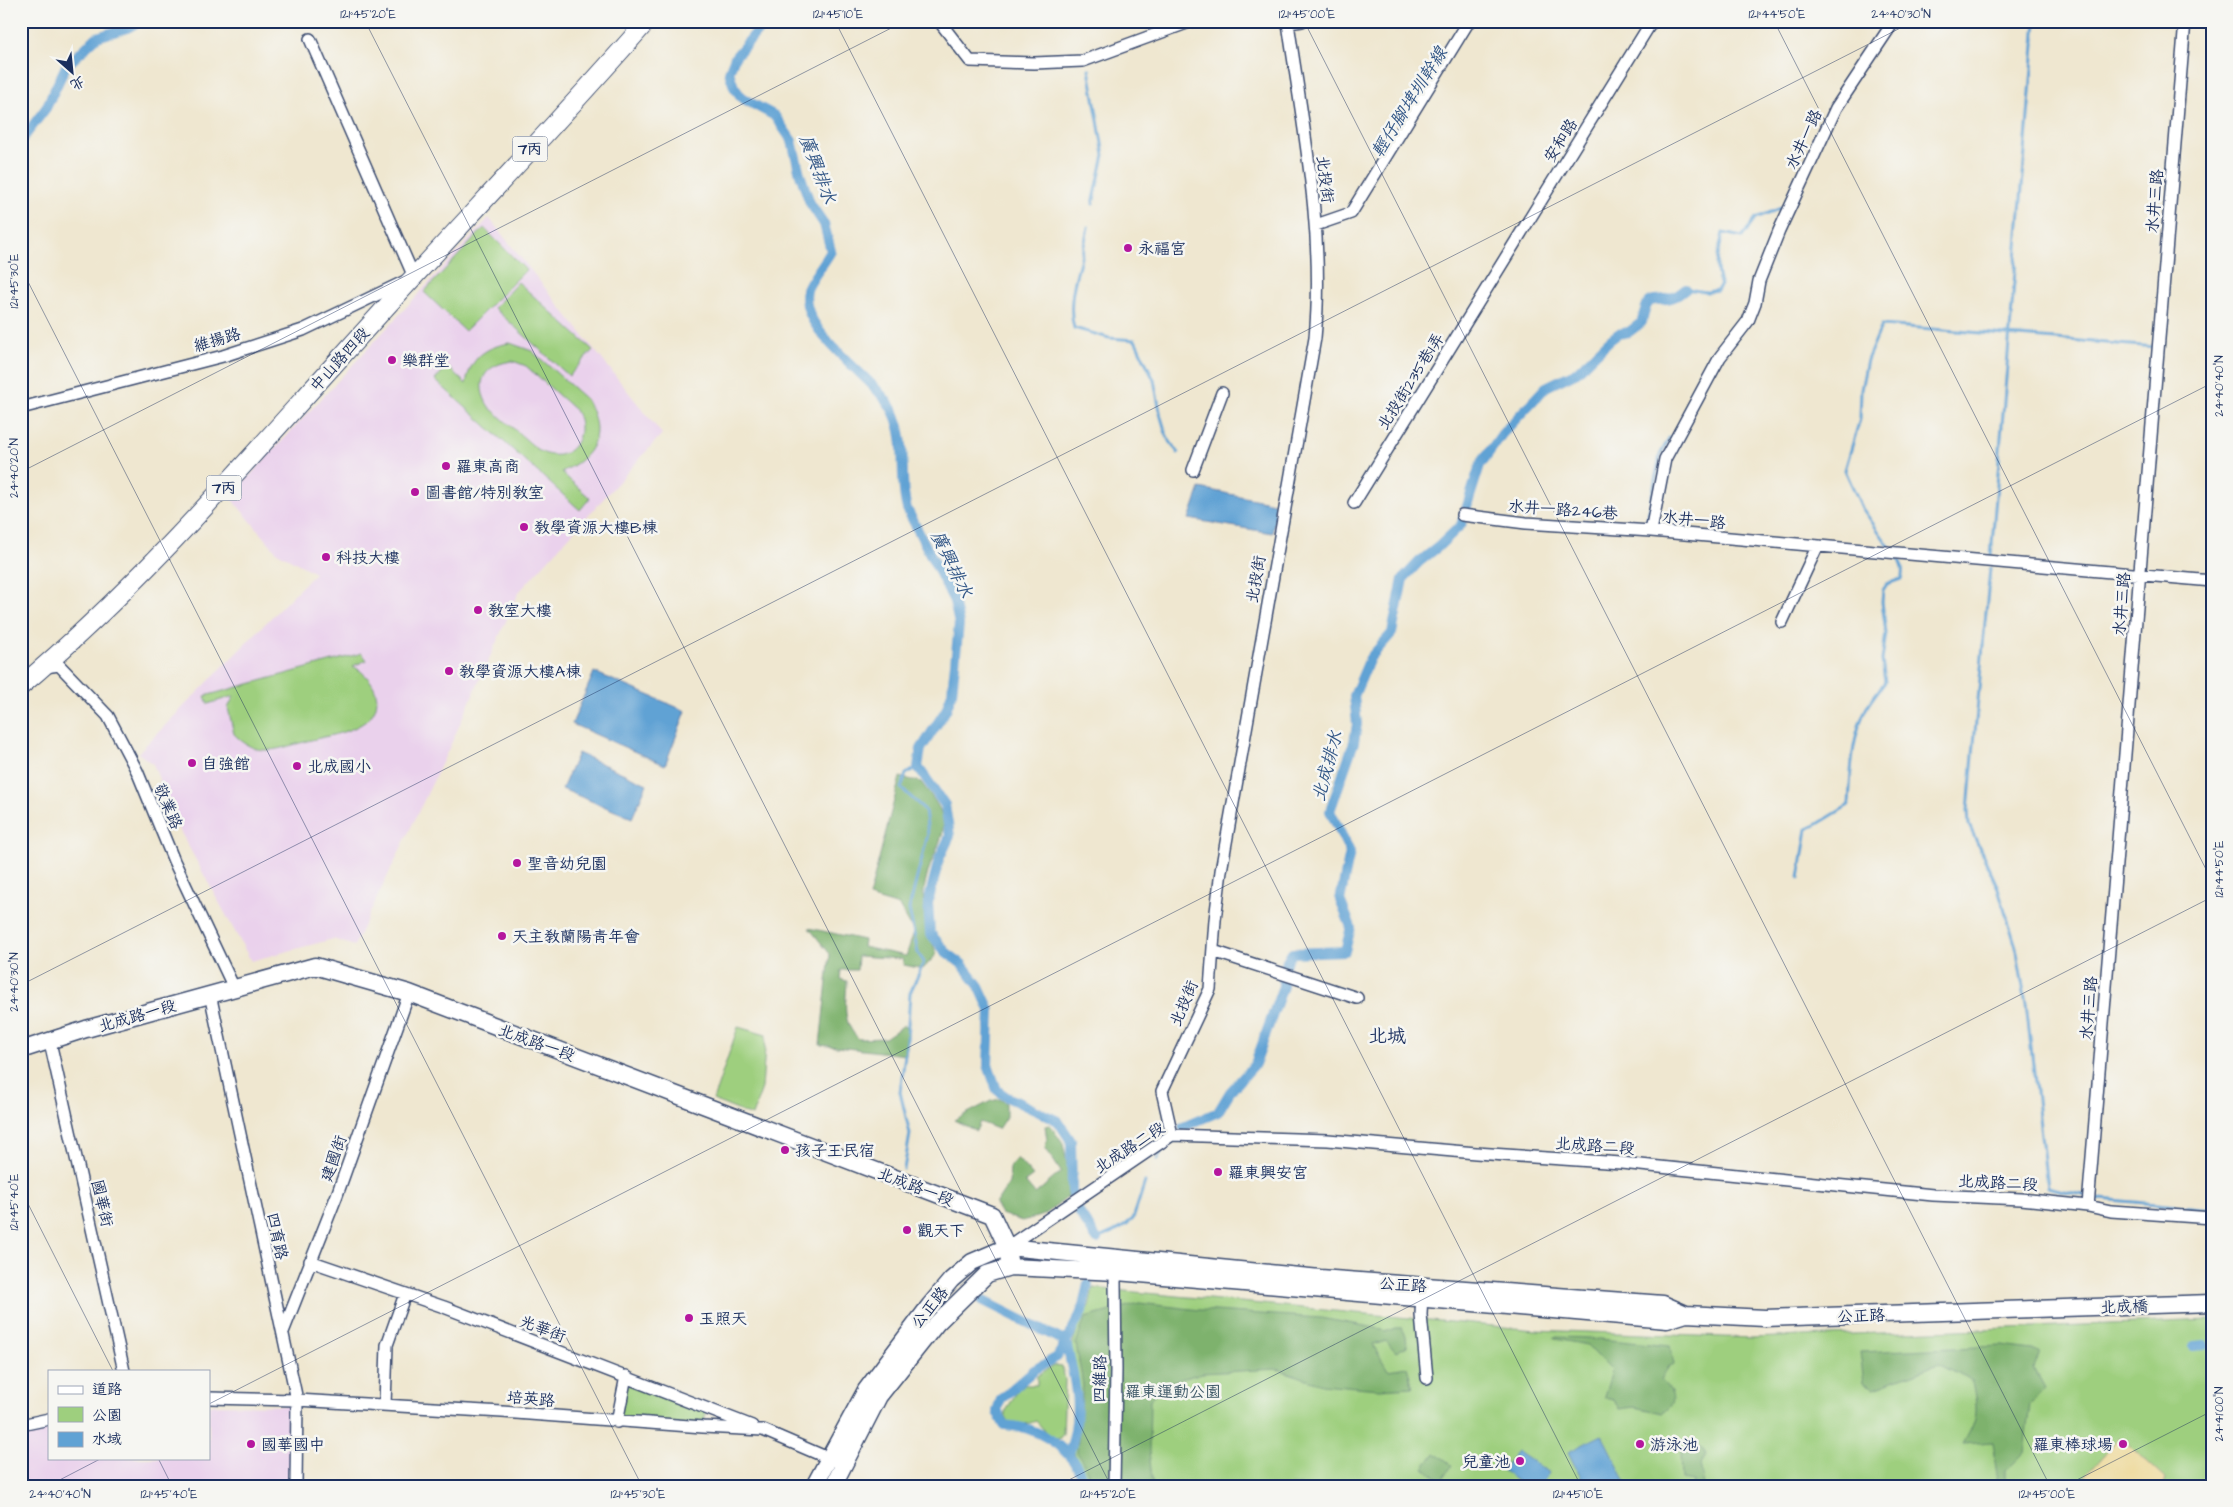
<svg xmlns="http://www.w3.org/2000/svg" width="2233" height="1507" font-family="'Architects Daughter','LXGW WenKai TC',sans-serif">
<rect width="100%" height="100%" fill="#f6f6f2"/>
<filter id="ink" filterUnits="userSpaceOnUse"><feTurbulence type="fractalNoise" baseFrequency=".02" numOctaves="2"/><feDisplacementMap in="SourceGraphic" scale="10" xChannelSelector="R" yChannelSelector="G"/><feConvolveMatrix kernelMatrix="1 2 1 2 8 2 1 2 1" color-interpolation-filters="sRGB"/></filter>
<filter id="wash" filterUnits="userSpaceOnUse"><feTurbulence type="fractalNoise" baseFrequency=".0096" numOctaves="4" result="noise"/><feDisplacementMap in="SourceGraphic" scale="20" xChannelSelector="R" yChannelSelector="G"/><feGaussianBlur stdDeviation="1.12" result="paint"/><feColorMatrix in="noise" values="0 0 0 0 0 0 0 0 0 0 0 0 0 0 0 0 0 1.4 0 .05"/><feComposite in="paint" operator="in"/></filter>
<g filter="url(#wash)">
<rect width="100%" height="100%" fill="#efe7d0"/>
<path fill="#ead1ec" d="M489,218l173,216 -143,158 -69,154 -96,200 -21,-7 -82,22 -72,-132 -26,-65 -15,-11 177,-180 -38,-21 -47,-55z
M209,1405l83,1 3,80h-274v-56l28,-6v34h160z"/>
<path fill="#9ecf7e" stroke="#5c7f6e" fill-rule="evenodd" d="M484,228l42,42 -61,61 -41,-39z
M518,282l75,68 -24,26 -75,-68z
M510,343l22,8 54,48c20,34 9,58 -25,73l29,26 -10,12 -145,-130 12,-14 19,18c4,-26 19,-37 44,-41zM513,361l13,5 49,44c16,27 -8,58 -37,40l-49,-43c-16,-25 -4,-43 24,-46z
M362,653l5,7 -14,6c27,15 35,46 3,61 -16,8 -36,10 -52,15 -13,3 -28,9 -41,8 -12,-1 -21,-8 -29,-16l-6,-26 6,-12 -26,8 -3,-8z
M738,1027l28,8 -4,53 -10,28 -39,-16z
M1093,1288l442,42 217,8 460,-18v166h-1127l2,-4 -14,-32 5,-60 -9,-37 14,-39 6,-8z
M1054,1365l8,1 3,14 -2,54 -4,5 -8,-1 -15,-17c-10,4 -19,4 -29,0l-2,-8 13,-24 7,-4h12v-9z
M626,1376l81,33 -4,18 -86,-5z"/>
<path fill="#7eb26d" stroke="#4c7066" d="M900,777l21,5c7,10 19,23 22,36 3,17 -9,35 -14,51 -11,33 -4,55 8,85l-14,15 -19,-4 -2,-6 -44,-3 -1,14h-16l-1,9 7,2c-1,23 -6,41 12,58l26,-1 19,-13 4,7 -2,23 -86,-10 10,-91 -21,-26 55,12 -1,7 43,9 8,-24 -15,-26 -30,-9z
M1000,1099l6,4v14l-8,12 -18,-7 -4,9 -22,-11 37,-19z
M1050,1125l13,19 5,24v29l-24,18 -22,6 -21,-7 -6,-10 14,-21 1,-17 7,-8 16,18 -8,6 10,12 26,-22 -16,-25 2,-7 -2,-14z
M1139,1303l61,7 120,8 62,11 3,3 10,-4h7l4,8 1,10 -11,6 -10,-11 -13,4 15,25 19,-3 6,20 -34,2 -57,-5 -45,-15 -75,4 -31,9 -21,17 -1,53 4,34h-62l-4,-16 -10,-18 6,-67 -7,-41 9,-26z
M1554,1337l35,1 81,8 4,18 -6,3 -7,13c11,12 19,21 2,33l-29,-6 -15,2 -5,-10 -10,-2 8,-26 -25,-26 -31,-6z
M2002,1346l38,5 -6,17 11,20 -15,16 -6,48 -18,18v16h-12l4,-11 -5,-33 -30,2c16,-28 15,-32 9,-63l-34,-17 -63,24 -11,-5 -4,-31z
M1687,1446l14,1 5,7 -6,10 4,22h-12l1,-4 -11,-2 -1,-30z
M1435,1453l17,13 -11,15 -17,-13z"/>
<path fill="#eeda9e" stroke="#84847e" d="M2120,1437l45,42 -3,7h-80l-2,-3z"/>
<path fill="#60a2d4" stroke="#3e6899" d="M1200,488l74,15 3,7 -5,23 -83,-14z
M594,672l92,39 -21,54 -93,-41z
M578,753l69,31 -15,34 -70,-29z
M1602,1435l26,51h-43l-17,-34z
M1517,1451l32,22 -9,13h-16l-22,-16z"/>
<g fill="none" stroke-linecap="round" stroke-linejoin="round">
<path stroke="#60a2d4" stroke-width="3" d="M1089,69l15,86 -11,49
M1088,227c-5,32 -23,69 -14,101l35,10 26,2 19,40 7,37 6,20 11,16
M1686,289l21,3 10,-2 4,-5c-8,-17 -2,-34 2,-52l19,4 14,-19 25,-10
M1647,521l13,-66 9,-17
M1891,549l-29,-41 -17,-38 15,-51 1,-29 6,-30 15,-35 273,22
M1991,556l45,-535
M1990,568l-22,242 1,15 29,63 18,59 10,57 21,183 53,12 112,10
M1799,878l8,-49 9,-4 33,-20c2,-34 2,-70 19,-100 5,-8 11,-15 17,-23l-3,-22 4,-27 -4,-31 1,-12 4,-6 14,-5c3,-7 1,-16 -5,-23
M1157,1160l6,-12
M904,1169l6,-35 -10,-42 7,-52 3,-47 14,-31 -6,-9 -9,-44 19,-75 -3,-24 -24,-22 5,-14 12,-7
M1097,1239l23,-10 13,-10 12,-37"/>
<path stroke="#60a2d4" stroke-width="10" d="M766,21l-31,36 -6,15 5,15 8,11 33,18 17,25 8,33 10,29 14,21 7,27c-5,10 -22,31 -24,39 -10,43 68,86 86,121 16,30 5,66 14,98l47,92 5,23 -7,69 -6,17 -25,39 -3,18 27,38 5,31 -11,23 -11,44 2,30 16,19 16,12 17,22 11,24 -2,55 9,25 10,7 51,24 13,20 1,50 7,21 18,27
M21,141l25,-33 20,-42 31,-29 30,-9 13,-7
M1183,1127l35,-15 12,-20 25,-28 28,-78v-18l9,-15 53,-2 6,-24 -11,-27 10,-48 -20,-41 24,-69 3,-18 -3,-28 16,-38 22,-25 11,-54 16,-17 19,-15 23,-22 19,-60 22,-31 44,-47 31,-15 33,-32 8,-6 11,-2 13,-10c6,-34 14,-16 34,-26 4,-2 7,-5 10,-7
M982,1300l84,42c10,42 17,70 3,112
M2193,1346l12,-1
M1082,1486c1,-25 -29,-48 -51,-56 -8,-3 -18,-4 -27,-5l-7,-14 4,-12 33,-29 23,-13 9,-15 16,-31 6,-27"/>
</g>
</g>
<g filter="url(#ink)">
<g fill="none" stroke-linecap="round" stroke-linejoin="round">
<defs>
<path id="street" d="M939,21l31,40 64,2 49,-2 109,-40
M2207,21l5,2
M1288,23l14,-2
M1316,225l35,-12 118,-192
M21,408l202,-52 80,-26 111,-53 -104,-238
M1193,470l29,-77
M1354,503l298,-482
M1462,515l64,8 125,8 561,50
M1651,531l14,-72 55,-102 28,-36 7,-18 4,-22 20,-50 57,-123 58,-87
M1782,622l35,-75
M45,667l14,-2 49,51 29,55 37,90 60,127
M1213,951l144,47
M210,994l87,406 -1,86
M50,1042l74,329
M1172,1135l-10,-44 48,-102 5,-69 6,-49 94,-533c10,-105 -12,-211 -27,-315l-5,-2
M2088,1206l97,-1185
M1007,1247l165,-112 156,5 148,13 145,10 312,32 88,4 67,7 23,5 101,7
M310,1261l134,46 308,119
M1422,1292l-1,23 6,63
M283,1332l54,-137 72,-202
M209,1398l88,2 205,12 201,15 60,3 72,31
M385,1405l2,-60 18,-51
M617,1422l9,-46
M21,1425l28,-6
M1114,1486l2,-116 -1,-89 2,-9"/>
<path id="secondary" d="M21,1050l65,-21 229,-63 94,27 583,222 15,32 3,20
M814,1486l52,-96 64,-85 21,-25 21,-18 35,-15 313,31 343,26 23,10
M833,1486l46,-90 58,-73 50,-49 23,-7 107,5 550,48 19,-6 79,4 447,-15"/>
<path id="primary" d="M21,686c118,-100 217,-215 320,-329 101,-113 206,-222 306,-336"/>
</defs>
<use href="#street" stroke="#3b4b6f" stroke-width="14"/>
<use href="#secondary" stroke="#3b4b6f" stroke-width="19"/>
<use href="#primary" stroke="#3b4b6f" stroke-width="20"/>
<use href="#street" stroke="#fff" stroke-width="11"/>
<use href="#secondary" stroke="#fff" stroke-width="16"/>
<use href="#primary" stroke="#fff" stroke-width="18"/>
</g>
</g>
<path fill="none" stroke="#1b2f5e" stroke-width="1" stroke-opacity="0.45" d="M365,21l746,1465M835,21l746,1465M1304,21l746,1465M1774,21l438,860M21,268l621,1218M21,472l884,-451M21,985l1893,-964M21,1190l92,181M209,1404l2003,-1021M158,1458l14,28M48,1486l54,-28M1057,1486l1155,-589M2065,1486l147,-75"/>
<g fill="#b5179e" stroke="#f6f6f2" stroke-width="2">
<circle cx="1128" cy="248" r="5"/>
<circle cx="392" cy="360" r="5"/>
<circle cx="446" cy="466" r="5"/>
<circle cx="415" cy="492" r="5"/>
<circle cx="524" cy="527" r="5"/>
<circle cx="326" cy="557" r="5"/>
<circle cx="478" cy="610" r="5"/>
<circle cx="449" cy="671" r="5"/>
<circle cx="192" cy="763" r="5"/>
<circle cx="297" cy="766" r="5"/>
<circle cx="517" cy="863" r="5"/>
<circle cx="502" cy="936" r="5"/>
<circle cx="785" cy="1150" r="5"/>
<circle cx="1218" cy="1172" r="5"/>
<circle cx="907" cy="1230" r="5"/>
<circle cx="689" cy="1318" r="5"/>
<circle cx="251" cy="1444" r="5"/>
<circle cx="1640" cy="1444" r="5"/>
<circle cx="2123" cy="1444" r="5"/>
<circle cx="1520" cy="1461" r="5"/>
</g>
<g text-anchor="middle" stroke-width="5" stroke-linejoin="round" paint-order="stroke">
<g fill="#f6f6f2" stroke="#5d6b8a" stroke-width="1">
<rect x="512.5" y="136.5" width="35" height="25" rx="4"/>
<rect x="206.5" y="475.5" width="35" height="25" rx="4"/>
</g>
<g font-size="15" font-weight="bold" fill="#1b2f5e">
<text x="530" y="154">7丙</text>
<text x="224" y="493">7丙</text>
</g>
<g font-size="16" fill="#1b2f5e" stroke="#f6f6f2">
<text transform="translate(1803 139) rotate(-65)" y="6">水井一路</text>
<text transform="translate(1560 140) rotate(-58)" y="6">安和路</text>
<text transform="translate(1326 179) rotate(83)" y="6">北投街</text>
<text transform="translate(2154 201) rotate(-85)" y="6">水井三路</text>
<text transform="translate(217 339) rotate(-16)" y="6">維揚路</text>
<text transform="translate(339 359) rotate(-48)" y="6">中山路四段</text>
<text transform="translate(1410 381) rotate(-58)" y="6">北投街235巷1弄</text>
<text transform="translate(1563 509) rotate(4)" y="6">水井一路246巷</text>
<text transform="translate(1694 519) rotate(6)" y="6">水井一路</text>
<text transform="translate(1255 579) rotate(-80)" y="6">北投街</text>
<text transform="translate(2121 604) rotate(-85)" y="6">水井三路</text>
<text transform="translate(169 806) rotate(67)" y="6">敬業路</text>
<text transform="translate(1183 1003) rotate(-67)" y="6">北投街</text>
<text transform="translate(2088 1008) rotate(-85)" y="6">水井三路</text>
<text transform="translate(137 1015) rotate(-16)" y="6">北成路一段</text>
<text transform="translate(537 1042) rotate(20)" y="6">北成路一段</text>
<text transform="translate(1595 1145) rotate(4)" y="6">北成路二段</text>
<text transform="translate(1129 1147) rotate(-33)" y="6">北成路二段</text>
<text transform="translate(333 1158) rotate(-71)" y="6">建國街</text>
<text transform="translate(1998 1182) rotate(3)" y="6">北成路二段</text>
<text transform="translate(916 1186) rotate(21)" y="6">北成路一段</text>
<text transform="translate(103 1203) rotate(77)" y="6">國華街</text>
<text transform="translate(278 1236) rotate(78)" y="6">四育路</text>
<text transform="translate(1403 1284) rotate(4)" y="6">公正路</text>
<text transform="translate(2124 1306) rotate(-2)" y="6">北成橋</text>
<text transform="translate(929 1307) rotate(-51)" y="6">公正路</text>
<text transform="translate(1861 1315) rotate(-2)" y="6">公正路</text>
<text transform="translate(543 1328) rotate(21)" y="6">光華街</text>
<text transform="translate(1099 1379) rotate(-89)" y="6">四維路</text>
<text transform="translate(531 1398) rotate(5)" y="6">培英路</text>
</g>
<g font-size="16" fill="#1b2f5e" stroke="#f6f6f2" text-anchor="start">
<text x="1138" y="254">永福宮</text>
<text x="402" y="366">樂群堂</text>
<text x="456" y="472">羅東高商</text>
<text x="425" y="498">圖書館/特別教室</text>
<text x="534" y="533">教學資源大樓B棟</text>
<text x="336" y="563">科技大樓</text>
<text x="488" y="616">教室大樓</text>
<text x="459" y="677">教學資源大樓A棟</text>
<text x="202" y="769">自強館</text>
<text x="307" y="772">北成國小</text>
<text x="527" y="869">聖音幼兒園</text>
<text x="512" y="942">天主教蘭陽青年會</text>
<text x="795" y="1156">孩子王民宿</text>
<text x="1228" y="1178">羅東興安宮</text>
<text x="917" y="1236">觀天下</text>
<text x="699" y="1324">玉照天</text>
<text x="261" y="1450">國華國中</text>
<text x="1650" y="1450">游泳池</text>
<text x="2113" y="1450" text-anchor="end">羅東棒球場</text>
<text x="1510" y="1467" text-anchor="end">兒童池</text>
</g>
<g font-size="16" fill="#3c5766" stroke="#f6f6f2">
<text x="1173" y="1397">羅東運動公園</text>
</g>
<g font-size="18" font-style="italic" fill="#335787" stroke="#f6f6f2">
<text transform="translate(1409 102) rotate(-58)" y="6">輕仔腳埤圳幹線</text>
<text transform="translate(818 169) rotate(69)" y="6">廣興排水</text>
<text transform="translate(952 564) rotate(64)" y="6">廣興排水</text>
<text transform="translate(1327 766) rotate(-75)" y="6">北成排水</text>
</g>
<g font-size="19" fill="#1b2f5e" stroke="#f6f6f2">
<text x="1387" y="1042">北城</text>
</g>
</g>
<rect width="2233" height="1507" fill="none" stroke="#f6f6f2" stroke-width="55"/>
<rect x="48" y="1370" width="162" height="90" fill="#f6f6f2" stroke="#9ea6b7"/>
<rect x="58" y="1386" width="25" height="8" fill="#ffffff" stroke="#9ea6b7"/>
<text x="92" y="1394" font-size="15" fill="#1b2f5e">道路</text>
<rect x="58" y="1407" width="25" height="15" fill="#9ecf7e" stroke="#9ea6b7"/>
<text x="92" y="1420" font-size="15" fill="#1b2f5e">公園</text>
<rect x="58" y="1432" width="25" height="15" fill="#60a2d4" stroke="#9ea6b7"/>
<text x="92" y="1444" font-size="15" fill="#1b2f5e">水域</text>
<g transform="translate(72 72) rotate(153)" stroke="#f6f6f2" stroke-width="4" paint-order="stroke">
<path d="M0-4L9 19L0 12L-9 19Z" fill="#1b2f5e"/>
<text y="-8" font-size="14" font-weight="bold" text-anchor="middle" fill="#1b2f5e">北</text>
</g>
<rect x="28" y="28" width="2178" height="1452" fill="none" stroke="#1b2f5e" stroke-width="2"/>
<g font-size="12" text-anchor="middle" fill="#1b2f5e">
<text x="368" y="18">121°45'20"E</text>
<text x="838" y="18">121°45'10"E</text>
<text x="1307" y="18">121°45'00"E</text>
<text x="1777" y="18">121°44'50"E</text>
<text x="1901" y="18">24°40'30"N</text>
<text transform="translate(14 281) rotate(-90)" y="4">121°45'30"E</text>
<text transform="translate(2219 386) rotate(-90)" y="4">24°40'40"N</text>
<text transform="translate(14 468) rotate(-90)" y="4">24°40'20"N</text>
<text transform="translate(2219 869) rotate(-90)" y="4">121°44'50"E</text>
<text transform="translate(14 982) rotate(-90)" y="4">24°40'30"N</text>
<text transform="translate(14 1202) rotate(-90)" y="4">121°45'40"E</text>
<text transform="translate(2219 1414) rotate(-90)" y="4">24°41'00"N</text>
<text x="60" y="1498">24°40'40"N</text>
<text x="169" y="1498">121°45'40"E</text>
<text x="638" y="1498">121°45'30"E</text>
<text x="1108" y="1498">121°45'20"E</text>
<text x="1578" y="1498">121°45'10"E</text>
<text x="2047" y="1498">121°45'00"E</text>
</g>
</svg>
